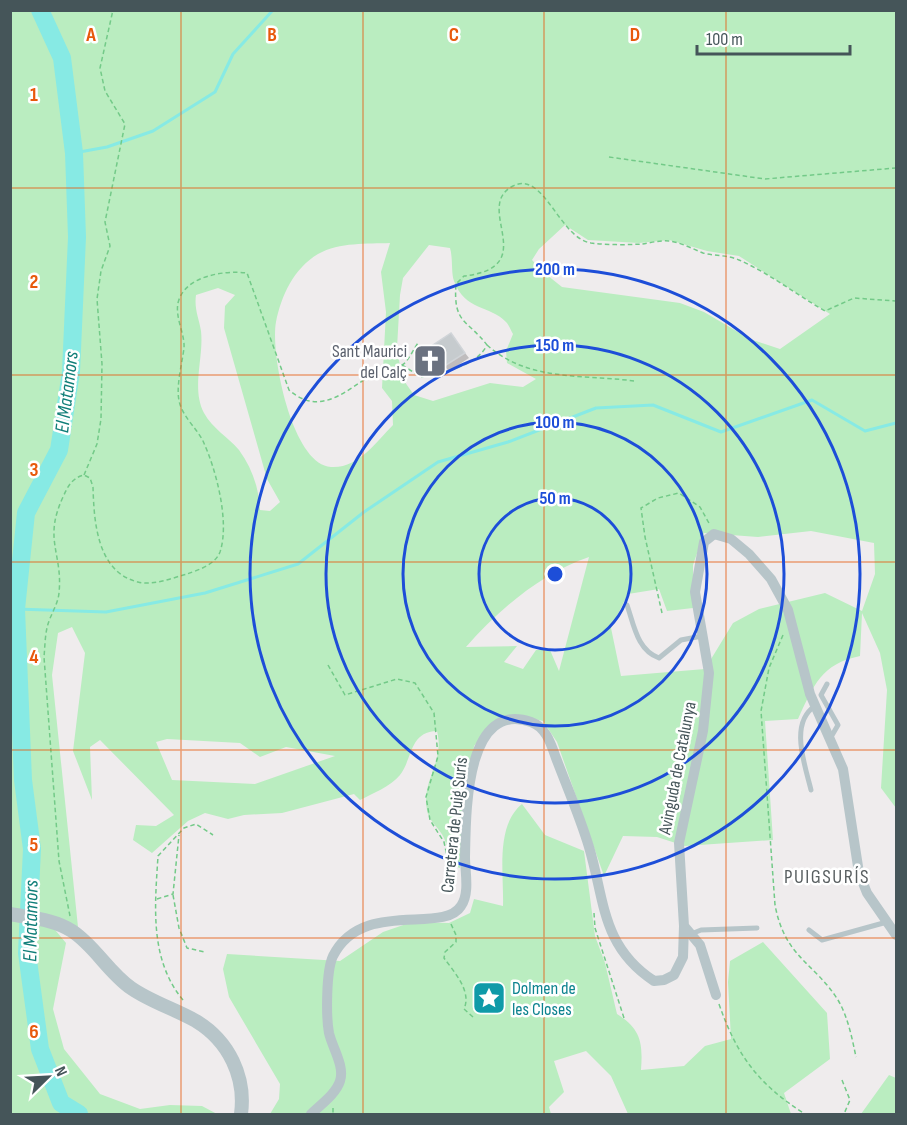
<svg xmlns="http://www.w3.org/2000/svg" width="907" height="1125" font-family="'Sofia Sans Condensed',sans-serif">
<rect width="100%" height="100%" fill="#efeced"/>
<path fill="#baedc0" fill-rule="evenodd" d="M10,11h886v797l-15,-20 6,-98 -7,-37 -18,-40 -2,43c-39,8 -46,29 -62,63l-33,2 8,119 -88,6 -28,-9 -34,-1 -19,40 -47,-134 -14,-21 -24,-6 -26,7 -19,24 -14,122 -7,-2c-3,-9 -5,-19 -9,-28 -4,-9 -16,-18 -17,-28 -6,-30 18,-47 10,-79 -28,1 -24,27 -37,44 -9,11 -28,19 -40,25l-6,-6 -72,19 -38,2 -16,4 -23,-6 -17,8 -36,32 -19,-13 3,-15 20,1 18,-11 -74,-75 -10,7 2,53 -19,-49 12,-98 -13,-26 -14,6 -6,42 26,252 -27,-2 15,18 -13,66 11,40 36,45 40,15 30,-4 32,1 15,8h-206zM565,225l23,15 51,3 30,-3 38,11 32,5 91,58 -50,35 -30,-10 -46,-27 -24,-9 -118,-16 -20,-16 -10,-11 7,-11zM390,243l-9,29 5,40 -4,76 10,13 1,24c-17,17 -35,44 -62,42 -39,-2 -61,-114 -55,-145 5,-26 18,-54 42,-68 22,-12 49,-10 72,-11zM429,245l21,3c3,10 1,25 4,33 11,30 36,24 52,41 3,3 5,9 7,12l-7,17 1,12 29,16 -13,8 -33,-4 -57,18 -19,-6 -12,-17 -5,-30 3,-53 3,-17zM218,288l17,7 -10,11 -1,22 43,151 13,23 -10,9 -10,-1c-1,-22 -8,-42 -21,-60 -11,-13 -26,-21 -35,-37 -13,-25 0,-55 -3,-82 -2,-13 -7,-22 -5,-36zM811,531l63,12 1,31 -13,37 -37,-18 -66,16 -26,14 -28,46 -84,7 -10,-48 17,-34 31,-5 8,22 26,-3v-43l11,-32 54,4zM589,557l-30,114 -9,-21h-14l-13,19 -19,-7 13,-16 -51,1c32,-37 76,-74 123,-90zM167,739l73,4 20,14 26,-10 49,9 -80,28 -83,-4 -16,-38z
M522,804l23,31 39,16 11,85 10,27 12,51c24,15 26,29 24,56l43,-4 21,-20 26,-7 -3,-57 2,-21 33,-19 64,71 3,46 -46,34 7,21h-163l-17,-38 -25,-25 -32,10 10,31 -15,15 2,7h-281l9,-15 1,-15 -51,-87 -6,-28 4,-15 113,7 43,-29 29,-10 37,1 21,-10 4,-14 29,7c1,-32 -8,-80 19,-102z
M889,1075l7,3v36h-35z"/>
<path fill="#0003" d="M451,335l18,23 -20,13 -5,-5z
M432,355l9,15 -3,4 -8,-6z"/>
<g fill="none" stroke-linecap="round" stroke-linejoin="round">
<path stroke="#87eae4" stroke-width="3" d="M74,153l33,-6 46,-16 62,-39 18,-38 40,-44
M16,609l90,3 99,-19 93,-29 66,-52 74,-50 70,-20 88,-34 57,-3 68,27 91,-32 53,31 31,-8"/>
<path stroke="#87eae4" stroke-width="18" d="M40,10l22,48 12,95 3,84 -6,135 -12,78 -33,63 -10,96 7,171 9,69 -5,104 13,96 21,54 18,11"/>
</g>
<path fill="#c6cbce" stroke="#d0d4d8" stroke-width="1.5" d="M451,333l14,20 -22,14 -13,-20z
M432,354l7,12 -2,4 -6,1 -8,-12z"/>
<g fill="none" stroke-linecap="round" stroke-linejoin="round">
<path stroke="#73ca88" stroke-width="1.5" stroke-dasharray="4.5 3" stroke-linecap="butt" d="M609,157l156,22 131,-11
M487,345c41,37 96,29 147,36
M402,365l19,12c23,-5 55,-10 66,-32 -20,-26 -34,-21 -31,-61l8,-8c79,-9 8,-69 49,-90 31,-16 46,52 78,57 16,2 35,2 51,1 8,-1 18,-4 27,-3 11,1 24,8 34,12 12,3 25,2 36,7 30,13 58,35 86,51l29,-13 42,3
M84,475l13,-31 4,-25 1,-55 -5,-65 4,-28 9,-25 -5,-24 20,-98 -20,-33 -5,-23 13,-58
M662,613l-17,-76 -4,-29 17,-10 21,-5 21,14 10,18
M783,635l-14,33 -8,43 14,194c10,53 39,57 63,95 10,17 14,38 18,57
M328,665l17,30 52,-16 18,4 19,30 4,43 -12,41 4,23 14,22 7,32 5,1
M173,895l6,33 8,20 18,4
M157,899l16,-5 6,-59
M594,913l1,15 29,90
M70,916l-11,-55 -15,-204c1,-11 1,-23 4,-33 3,-10 10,-20 11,-31 4,-40 -16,-53 4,-96 5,-11 9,-19 21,-22l6,3 3,9c1,35 4,85 45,95 15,4 34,-4 49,-8 11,-4 28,-9 33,-22 10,-30 -4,-83 -17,-111 -6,-12 -17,-21 -22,-34 -7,-15 1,-42 3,-59 1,-14 -9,-30 -6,-45 6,-27 46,-33 69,-30l42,117c32,28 58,-1 86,-17 8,-4 20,-4 27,-8 6,-3 12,-17 16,-22
M451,924l5,11v7l-11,10 -1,6c10,14 28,33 20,51l9,8
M183,1000c-34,-41 -28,-95 -25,-144l26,-28 12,-4 17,11
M719,1004c18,52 40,81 86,110
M842,1080l8,20 -6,14
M333,1108v6"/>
<path stroke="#b7c5c9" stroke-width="5" d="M627,605c7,20 10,45 32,53l22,-18 21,-4
M827,684l-6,11 17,30 -7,12
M811,790c-6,-25 -22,-67 4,-84
M809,930l13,10 65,-18
M691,934l10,-4 56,-2"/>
<path stroke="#b7c5c9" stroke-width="10" d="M684,926l16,19 16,50
M311,1114c9,-9 25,-20 29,-33 5,-15 -8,-34 -11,-48 -3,-16 -3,-62 4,-77 29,-58 110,-21 128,-50 9,-13 4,-34 4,-49 1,-40 -1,-158 66,-135 15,5 20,22 25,36 11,29 24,59 33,89 16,53 12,99 65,134l10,-1 10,-5 9,-18 1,-31 -5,-83 24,-112 6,-58 -14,-81 9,-50 10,-8 17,5 18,15 22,25 17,31 22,84 33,75 16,104 8,20 29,42"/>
<path stroke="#b7c5c9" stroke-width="14" d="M10,914c21,4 44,5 62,17 23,15 36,41 59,57 20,14 44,21 65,33 33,20 50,56 45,93"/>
</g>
<path fill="none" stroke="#e8590c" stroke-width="1.5" stroke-opacity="0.55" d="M181,10v1104M363,10v1104M544,10v1104M726,10v1104M10,188h886M10,375h886M10,562h886M10,750h886M10,938h886"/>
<g fill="none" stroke="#1d4ed8" stroke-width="3">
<circle cx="555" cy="574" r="76"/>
<circle cx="555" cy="574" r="152"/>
<circle cx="555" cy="574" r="229"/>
<circle cx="555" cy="574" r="305"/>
</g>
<defs>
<symbol id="church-square" viewBox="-11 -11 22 22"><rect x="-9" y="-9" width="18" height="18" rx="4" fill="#6b7280" stroke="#fff"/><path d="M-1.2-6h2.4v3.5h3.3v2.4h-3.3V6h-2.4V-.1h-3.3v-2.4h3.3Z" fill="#fff"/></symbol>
<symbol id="sight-square" viewBox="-11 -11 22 22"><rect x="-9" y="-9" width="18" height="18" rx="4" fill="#0f9aa8" stroke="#fff"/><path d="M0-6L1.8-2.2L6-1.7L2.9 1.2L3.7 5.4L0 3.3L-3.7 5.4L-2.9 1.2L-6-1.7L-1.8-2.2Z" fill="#fff"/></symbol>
</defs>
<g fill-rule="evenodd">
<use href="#church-square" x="411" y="342" width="38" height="38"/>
<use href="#sight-square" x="470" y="979" width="38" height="38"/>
</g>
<g text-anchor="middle" stroke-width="5" stroke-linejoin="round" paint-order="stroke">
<g font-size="18" fill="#5b616d" stroke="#fff" text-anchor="end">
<text x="407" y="357">Sant Maurici<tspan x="407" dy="21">del Calç</tspan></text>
</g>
<g font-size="18" fill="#455559" stroke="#fff">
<text transform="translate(677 768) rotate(-79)" y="6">Avinguda de Catalunya</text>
<text transform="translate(454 825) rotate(-84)" y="6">Carretera de Puig Surís</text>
</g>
<g font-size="18" fill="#0d838f" stroke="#fff" text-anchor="start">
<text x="512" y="994">Dolmen de<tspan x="512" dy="21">les Closes</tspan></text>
</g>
<g font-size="20" font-style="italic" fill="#0f7e78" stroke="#fff">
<text transform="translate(66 392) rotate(-83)" y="7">El Matamors</text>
<text transform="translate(30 921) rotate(-89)" y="7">El Matamors</text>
</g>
<g font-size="20" letter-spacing="1.5" fill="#595f61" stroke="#fff">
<text x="827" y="883">PUIGSURÍS</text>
</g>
</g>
<g font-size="20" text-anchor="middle" font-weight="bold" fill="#e8590c" stroke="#fff" stroke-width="5" stroke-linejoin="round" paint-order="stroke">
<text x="91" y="41">A</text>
<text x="272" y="41">B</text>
<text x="454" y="41">C</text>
<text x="635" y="41">D</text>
<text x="34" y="101">1</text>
<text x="34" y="288">2</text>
<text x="34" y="476">3</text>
<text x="34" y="663">4</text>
<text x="34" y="851">5</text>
<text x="34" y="1038">6</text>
</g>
<circle cx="555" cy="574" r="9" fill="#1d4ed8" stroke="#fff" stroke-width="3"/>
<g font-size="18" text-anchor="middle" font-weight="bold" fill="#1d4ed8" stroke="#fff" stroke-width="5" stroke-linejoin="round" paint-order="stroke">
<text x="555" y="275">200 m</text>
<text x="555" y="351">150 m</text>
<text x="555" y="428">100 m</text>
<text x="555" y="504">50 m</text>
</g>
<rect width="907" height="1125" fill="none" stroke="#455559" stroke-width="24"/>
<g transform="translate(48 1077) rotate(66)" stroke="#ffffff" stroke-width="4.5" paint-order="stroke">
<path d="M0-4.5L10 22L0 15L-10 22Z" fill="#455559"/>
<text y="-9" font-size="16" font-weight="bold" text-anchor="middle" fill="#455559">N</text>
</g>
<path d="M697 45v9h153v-9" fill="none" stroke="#455559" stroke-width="3"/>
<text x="706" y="45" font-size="18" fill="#455559" stroke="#ffffff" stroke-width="4.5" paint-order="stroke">100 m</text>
</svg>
